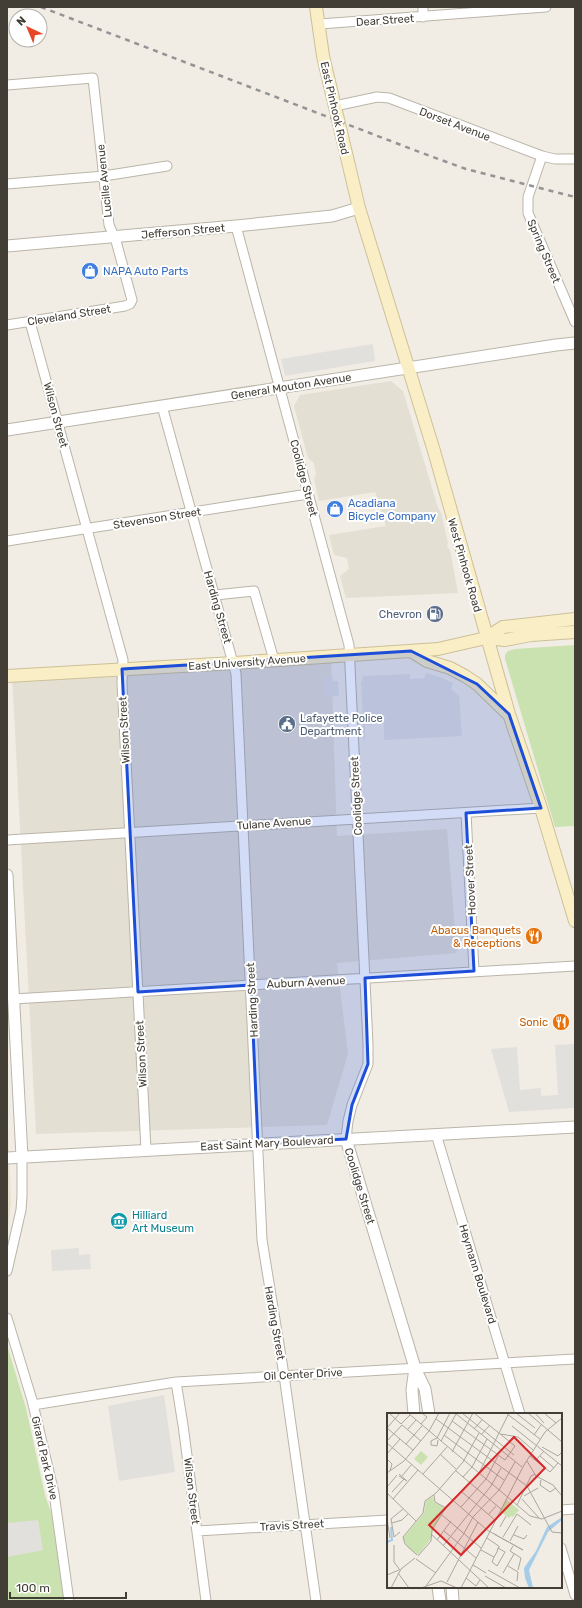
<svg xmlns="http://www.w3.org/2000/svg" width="582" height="1608" font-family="Rubik,sans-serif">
<rect width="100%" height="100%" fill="#f1ede5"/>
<path fill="#e4dfd3" d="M391,381l12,10 35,117 3,4 7,31 -1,4 3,3 8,43 -112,5 -6,-22 9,-7 -2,-11 -13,-3 -5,-20 57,-9 -11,-34 -56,9 -5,-22 2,-5 -2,-11 -6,-5 -14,-52 6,-11z
M331,657l6,179 110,-7 10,124 -120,10 11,91 -21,71 -291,9 -24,-459z"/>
<path fill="#e9e2cf" d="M7,1100l4,103 -4,33z"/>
<path fill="#cae2b0" d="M575,645v181l-20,1 -50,-168v-4l3,-4 7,-2z
M7,1345l19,63 19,87 7,20 12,86h-57z"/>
<path fill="#e2e0dc" d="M373,344l2,17 -90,15 -4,-17z
M426,673l14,4 13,6 -2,6 8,7 3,40 -78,4v-16l-19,1v16h-1l-3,-60h2v-5l47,-2v5l14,-1z
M323,675h9l1,6h5l1,15 -15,1z
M575,1044v64l-66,4 -18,-63 26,-2 3,43 21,-2v8l17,-1 -3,-50z
M79,1248v7l11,-1 1,15 -39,2 -1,-21z
M164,1395l11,77 -56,9 -11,-75z
M38,1520l5,30 -36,7v-34z"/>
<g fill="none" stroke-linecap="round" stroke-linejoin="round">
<defs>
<path id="minor" d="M423,7v10
M320,24l226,-17
M7,85l86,-7 16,147 7,16 16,59 -2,4 -5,2 -118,19
M335,106l42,-9 12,1 153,58 13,3h20
M542,156l-14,41v16l47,109
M7,184l97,-8 63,-10
M236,226l113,419 19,399v20l-16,41 -4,16 -2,18
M30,322l93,338 -1,23 24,467
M162,406l74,268 26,566 22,135 32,226
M7,541l301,-47
M215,595l39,-4 20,69
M466,813l8,158
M7,840l534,-32
M13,999l562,-33
M436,1134l84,280
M7,1271l14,-61 1,-14v-39
M7,1318l25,82 22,93 15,108
M176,1382l7,43 23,176
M33,1405l143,-23 399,-23
M561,1510l14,-1
M197,1531l191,-11
M561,1548l14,47"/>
<path id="tertiary" d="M7,246l229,-20 96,-10 27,-8
M7,430l549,-85 19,-2
M7,875l15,282
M346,1139l69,229 10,21 4,25
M7,1158l568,-31
M414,1414l-2,-24 3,-22
M438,1587l2,14
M452,1587l1,14"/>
<path id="secondary" d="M316,7l7,49 36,152 75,243 75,263 32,94 34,113
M486,638l19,2 26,-5 44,-3
M411,651l16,10 23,7 15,8 12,8 31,30
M7,676l227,-13 204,-14 48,-11 17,-11 72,-8"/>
</defs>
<use href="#minor" stroke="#bbb5a8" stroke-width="11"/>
<use href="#tertiary" stroke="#bbb5a8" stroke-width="13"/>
<use href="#secondary" stroke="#cdc097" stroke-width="14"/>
<use href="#minor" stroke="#fff" stroke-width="9"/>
<use href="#tertiary" stroke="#fff" stroke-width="11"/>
<use href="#secondary" stroke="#f9eec6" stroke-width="12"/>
<path stroke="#949494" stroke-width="2.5" stroke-dasharray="5 5" stroke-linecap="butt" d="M41,7l381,146 44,16 109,28"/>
</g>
<path fill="#1d4ed8" fill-opacity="0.2" stroke="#1d4ed8" stroke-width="3" stroke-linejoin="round" d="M411,651l66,33 32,30 32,94 -75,5 8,158 -109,7 3,86 -16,41 -6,34 -88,5 -7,-159 -113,7 -16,-323z"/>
<defs>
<symbol id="shop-disc" viewBox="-11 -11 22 22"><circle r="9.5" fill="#3f7fe0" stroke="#fff"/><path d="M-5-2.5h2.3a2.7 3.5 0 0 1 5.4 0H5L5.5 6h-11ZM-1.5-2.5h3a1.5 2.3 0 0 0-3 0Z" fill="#fff"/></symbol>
<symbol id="fuel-disc" viewBox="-11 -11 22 22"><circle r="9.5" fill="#5c6f8a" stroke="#fff"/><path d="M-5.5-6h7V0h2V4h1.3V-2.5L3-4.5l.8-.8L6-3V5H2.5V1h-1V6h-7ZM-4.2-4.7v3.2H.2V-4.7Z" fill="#fff"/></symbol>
<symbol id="civic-disc" viewBox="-11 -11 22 22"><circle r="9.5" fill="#5c6f8a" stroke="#fff"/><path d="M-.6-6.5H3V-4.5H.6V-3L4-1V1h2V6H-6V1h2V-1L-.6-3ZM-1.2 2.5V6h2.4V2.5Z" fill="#fff"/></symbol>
<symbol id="restaurant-disc" viewBox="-11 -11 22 22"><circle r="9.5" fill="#e8710a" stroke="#fff"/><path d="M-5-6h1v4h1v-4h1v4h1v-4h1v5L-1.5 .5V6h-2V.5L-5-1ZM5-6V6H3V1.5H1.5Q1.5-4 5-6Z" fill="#fff"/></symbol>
<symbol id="museum-disc" viewBox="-11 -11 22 22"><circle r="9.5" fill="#0f9aa8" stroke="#fff"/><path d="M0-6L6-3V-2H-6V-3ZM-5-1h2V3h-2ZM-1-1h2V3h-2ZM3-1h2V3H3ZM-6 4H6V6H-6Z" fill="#fff"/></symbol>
</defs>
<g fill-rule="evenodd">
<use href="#shop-disc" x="80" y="261" width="20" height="20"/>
<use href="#shop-disc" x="325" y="499" width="20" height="20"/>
<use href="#fuel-disc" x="425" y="604" width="20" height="20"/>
<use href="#civic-disc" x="277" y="714" width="20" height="20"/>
<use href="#restaurant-disc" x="524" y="926" width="20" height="20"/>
<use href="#restaurant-disc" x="551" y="1012" width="20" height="20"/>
<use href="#museum-disc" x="109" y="1211" width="20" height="20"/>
</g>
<g text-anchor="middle" stroke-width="4" stroke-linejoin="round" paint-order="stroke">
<g font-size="11" fill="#423d35" stroke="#fff">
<text transform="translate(385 20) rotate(-4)" y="4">Dear Street</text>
<text transform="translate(335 108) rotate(77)" y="4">East Pinhook Road</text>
<text transform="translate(455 124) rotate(21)" y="4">Dorset Avenue</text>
<text transform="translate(104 181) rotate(-96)" y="4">Lucille Avenue</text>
<text transform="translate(183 231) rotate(-5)" y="4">Jefferson Street</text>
<text transform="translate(544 251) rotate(67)" y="4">Spring Street</text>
<text transform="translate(69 315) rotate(-9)" y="4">Cleveland Street</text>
<text transform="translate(291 386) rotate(-9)" y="4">General Mouton Avenue</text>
<text transform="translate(56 415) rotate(75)" y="4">Wilson Street</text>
<text transform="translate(304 478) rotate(75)" y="4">Coolidge Street</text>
<text transform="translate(157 518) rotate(-9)" y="4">Stevenson Street</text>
<text transform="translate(465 565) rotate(74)" y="4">West Pinhook Road</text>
<text transform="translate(218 607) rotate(74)" y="4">Harding Street</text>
<text transform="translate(247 662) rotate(-4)" y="4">East University Avenue</text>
<text transform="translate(124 730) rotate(-93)" y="4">Wilson Street</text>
<text transform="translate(356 796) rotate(-93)" y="4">Coolidge Street</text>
<text transform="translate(274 823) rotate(-4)" y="4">Tulane Avenue</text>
<text transform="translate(470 880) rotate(-93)" y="4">Hoover Street</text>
<text transform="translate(306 982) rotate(-3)" y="4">Auburn Avenue</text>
<text transform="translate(252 1000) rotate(-93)" y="4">Harding Street</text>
<text transform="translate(141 1054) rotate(-93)" y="4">Wilson Street</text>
<text transform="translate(267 1143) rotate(-3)" y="4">East Saint Mary Boulevard</text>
<text transform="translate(360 1186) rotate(73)" y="4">Coolidge Street</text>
<text transform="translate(478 1274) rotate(73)" y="4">Heymann Boulevard</text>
<text transform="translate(275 1323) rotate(80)" y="4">Harding Street</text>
<text transform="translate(303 1374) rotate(-3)" y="4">Oil Center Drive</text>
<text transform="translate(45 1458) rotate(77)" y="4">Girard Park Drive</text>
<text transform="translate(192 1491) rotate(83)" y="4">Wilson Street</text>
<text transform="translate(292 1525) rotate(-3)" y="4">Travis Street</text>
</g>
<g font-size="11" fill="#366cbe" stroke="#fff" text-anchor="start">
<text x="103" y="275">NAPA Auto Parts</text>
<text x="348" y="507">Acadiana<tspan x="348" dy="13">Bicycle Company</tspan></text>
</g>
<g font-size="11" fill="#4e5e75" stroke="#fff" text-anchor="end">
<text x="422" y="618">Chevron</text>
<text x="300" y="722" text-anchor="start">Lafayette Police<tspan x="300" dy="13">Department</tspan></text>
</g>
<g font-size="11" fill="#c56008" stroke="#fff" text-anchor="end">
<text x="521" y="934">Abacus Banquets<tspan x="521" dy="13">&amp; Receptions</tspan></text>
<text x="548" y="1026">Sonic</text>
</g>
<g font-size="11" fill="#0d838f" stroke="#fff" text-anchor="start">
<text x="132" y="1219">Hilliard<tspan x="132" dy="13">Art Museum</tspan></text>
</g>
</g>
<g transform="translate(387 1413)">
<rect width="175" height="175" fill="#f1ede5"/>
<path d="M34,38l7,6 -7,8 -7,-6zM46,83l1,6 11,6 -11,19 -4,13 -12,15 -10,-7 -5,-10 21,-25 2,-12zM119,86l13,11 -6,7 -2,-1 -2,2 -9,-7z" fill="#cae2b0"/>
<path d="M175,104v3l-14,12 -19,38 4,18h-4l-4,-10 -1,-10 12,-17 11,-24z" fill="#a5cce9"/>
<path fill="none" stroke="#a5cce9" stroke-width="2" d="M0,129l5,-2 -1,-13"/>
<path fill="none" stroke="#aba79f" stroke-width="1" d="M2,0l12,11 9,-9M21,0l122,103 12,3 20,-8M68,0l67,54M75,0l52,42M119,0l34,26M129,0l19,15M141,0l34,29M148,0l9,10M157,0l12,10M49,6l91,67 25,46 10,1M65,8l53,39 10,-14 -41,-33M34,11l6,-7 -5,-4M125,13l50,40M0,15l26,22M0,15l13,-15M21,16l8,-9M87,16l8,-9M114,21l17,3 15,13M57,22l60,45M94,22l8,-9M147,22l7,-10M51,27l-1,6 -6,-1v-4l6,-3 13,-25M0,28l15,-16 19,16M54,28l15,-27M0,30l100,87 36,20M19,31l16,-18M155,34l16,9 4,-4M65,39l21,-39M0,41l13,-15M53,41l17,16M143,43l20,16 8,-9M153,43l14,12M0,46l5,5 -2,7M149,47l8,-9M140,48l9,15 17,9 9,11M69,58l45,38M0,60l17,-12 25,-30 10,-18M36,61l24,-27M12,63l8,5 -8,-7M15,63l10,-12M76,64l9,-10 15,-28M154,67l-1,5 10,7 6,-4M0,74l10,-12M5,79l12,-13M75,79l33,28M0,80l29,28M47,82l1,7 11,6M137,83l14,-8M6,86l25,-29M135,86l17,19M130,92l14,-29 4,-2M74,94l25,-28 12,-23M55,102l39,33M101,102l8,-9M0,106l3,19M4,106l3,18 6,-5M4,106l12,-10M5,110l10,-3 6,-6M113,114l6,-11M57,118l32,27M44,121l58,54M107,121l29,16M127,122l10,4 3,-4M116,124l14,-23 14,11M100,125l13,9M50,127l14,-19M123,128l8,-15M7,132v17l6,8M56,133l48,-60 10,-18M126,133l-3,5 11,7 -3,12M111,135l7,4 -8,14 -5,-4 2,-5 3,-5 1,-4 1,-1M94,137l13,7M30,142l-12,-11 -2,-7 20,-24 2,-12 11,-8 27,-31 16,-29M31,143l13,-15 1,-11 13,-21 34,-36 30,-60M29,146l20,14M86,152l13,8M121,153l10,6 -1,9M101,157l32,18M11,160l11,15M116,160l11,-19M0,162l12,-5M98,163l21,12M79,165l10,8 4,-6M60,169l31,-60M39,173l37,-51 10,-18 26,-27 16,-28M4,175l10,-19 14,-11M34,175l20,-7 16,7M74,175l63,-123 21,-33 17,-14"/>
<path fill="#d62828" fill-opacity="0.15" stroke="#d62828" stroke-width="2" d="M127,24l31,31 -84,87 -32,-30z"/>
<rect width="175" height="175" fill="none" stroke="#423d35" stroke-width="2"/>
</g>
<rect width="582" height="1608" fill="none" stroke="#423d35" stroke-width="16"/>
<g transform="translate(28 28) rotate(316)"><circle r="19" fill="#ffffff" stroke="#b3b1ae"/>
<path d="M0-3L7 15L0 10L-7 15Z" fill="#e64726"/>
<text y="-6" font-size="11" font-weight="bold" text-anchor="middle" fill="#423d35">N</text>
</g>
<path d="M10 1592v6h116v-6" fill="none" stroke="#423d35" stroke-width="2"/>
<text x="16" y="1592" font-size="12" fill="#423d35" stroke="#ffffff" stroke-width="3" paint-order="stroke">100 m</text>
</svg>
